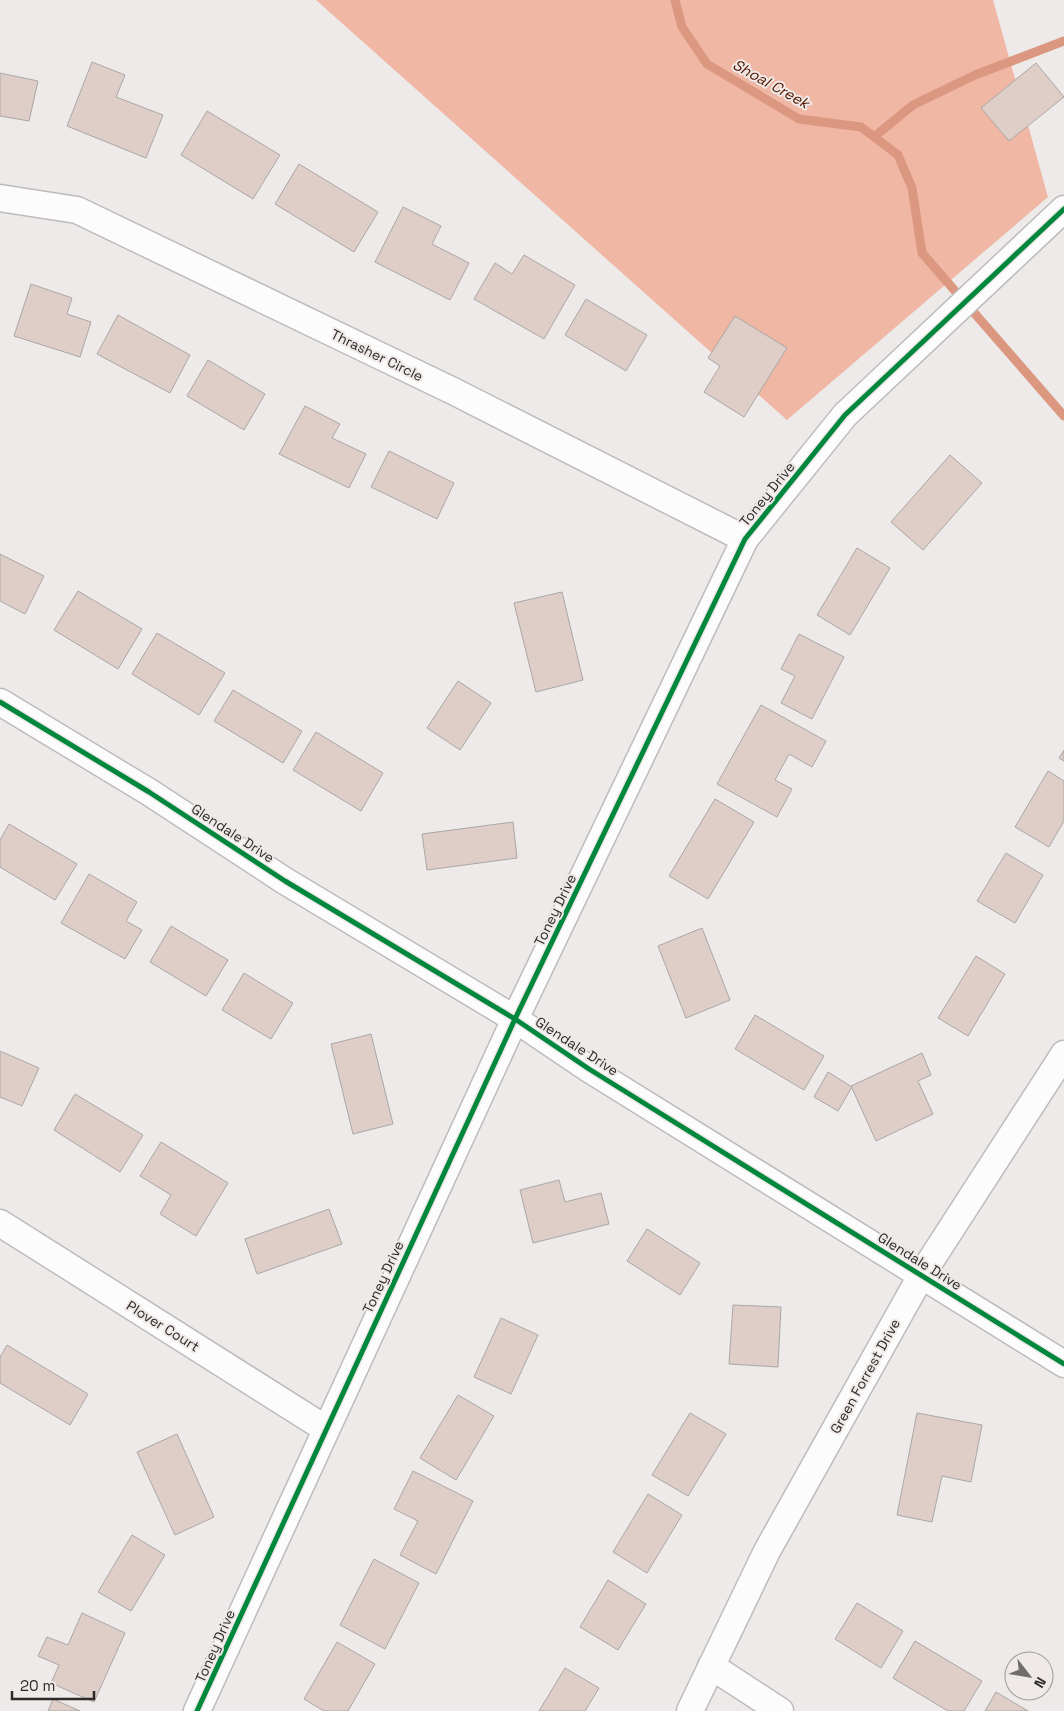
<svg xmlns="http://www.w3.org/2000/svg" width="1064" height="1711" font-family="'Space Grotesk',sans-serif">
<rect width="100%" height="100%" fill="#edeae9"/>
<path fill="#efb7a4" d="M316,0h677l55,197 -261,223z"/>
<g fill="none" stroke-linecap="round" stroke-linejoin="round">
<path stroke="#dc9780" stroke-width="9" d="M675,0l7,27 25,37 92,55 62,8 37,28 14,33 10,65 142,163
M874,137l39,-32 62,-30 89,-34"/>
</g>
<path fill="#dfcec8" stroke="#a9a7a6" d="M92,62l33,13 -9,22 47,18 -17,43 -79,-32z
M1036,63l28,34 -55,44 -28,-33z
M0,73l38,8 -9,40 -29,-5z
M207,111l73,44 -27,44 -72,-44z
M299,164l79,48 -24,40 -79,-48z
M403,207l38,19 -9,18 37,19 -19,37 -75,-38z
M524,255l51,30 -31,54 -70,-40 21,-36 17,11z
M31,284l41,14 -5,16 24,8 -11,35 -66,-21z
M586,299l61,36 -21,36 -61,-36z
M118,315l72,40 -20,38 -73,-39z
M735,316l52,32 -43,69 -40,-25 16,-26 -12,-8z
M208,360l57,34 -21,36 -57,-34z
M305,406l35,18 -8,14 34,16 -17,34 -70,-34z
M389,451l65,32 -17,36 -66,-32z
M950,455l32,28 -59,67 -32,-28z
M857,548l33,20 -40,67 -33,-20z
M0,554l44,22 -19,38 -25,-13z
M78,591l64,38 -24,40 -64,-39z
M562,592l21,88 -47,12 -22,-89z
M157,633l68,40 -26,42 -67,-41z
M799,634l45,23 -32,62 -31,-16 14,-27 -14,-7z
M458,681l33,22 -31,47 -33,-22z
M233,690l69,41 -19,32 -69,-42z
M761,705l65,36 -14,26 -23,-13 -14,26 17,9 -15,28 -60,-33z
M316,732l67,41 -22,38 -68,-41z
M1064,750v11l-5,-3z
M1048,771l16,10v40l-15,26 -34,-20z
M715,799l39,23 -46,77 -39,-23z
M513,822l4,36 -90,12 -5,-36z
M9,824l68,40 -22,36 -55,-33v-27z
M1006,853l37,22 -28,48 -38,-22z
M89,874l48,28 -11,19 16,9 -17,29 -64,-36z
M171,926l57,34 -22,36 -56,-34z
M702,928l28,72 -44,18 -28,-72z
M976,956l29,18 -37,62 -30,-18z
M244,973l49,30 -22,36 -49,-29z
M755,1015l69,41 -20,34 -69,-41z
M371,1034l22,90 -40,10 -22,-90z
M0,1051l39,17 -17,38 -22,-9z
M922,1053l9,22 -13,6 15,33 -57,27 -25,-55z
M828,1072l24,15 -14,24 -24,-14z
M75,1094l68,41 -23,37 -66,-42z
M161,1142l67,41 -32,53 -36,-22 11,-19 -31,-19z
M559,1180l6,22 36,-9 8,31 -76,19 -13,-53z
M329,1209l13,35 -85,30 -12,-35z
M647,1229l53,34 -20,32 -53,-34z
M733,1305l48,2 -3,60 -49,-3z
M501,1318l37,17 -27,59 -37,-17z
M7,1345l81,49 -18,31 -70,-42v-26z
M458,1395l36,21 -38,64 -36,-22z
M690,1413l36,21 -38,62 -36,-21z
M917,1413l65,12 -11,57 -29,-6 -10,46 -35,-7z
M177,1434l37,83 -39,18 -38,-83z
M413,1471l60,30 -37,73 -36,-19 18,-34 -24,-12z
M648,1494l34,21 -35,58 -34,-21z
M132,1535l33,20 -34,56 -33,-19z
M374,1559l45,24 -34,66 -45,-24z
M608,1580l38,24 -28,46 -38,-23z
M857,1603l46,28 -22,37 -46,-29z
M82,1613l43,20 -31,69 -43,-19 8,-18 -21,-9 9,-19 21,8z
M915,1641l67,40 -18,30h-16l-55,-33z
M337,1642l38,22 -27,47h-24l-20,-12z
M565,1668l34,20 -14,23h-46z
M996,1692l32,19h-43z
M53,1699l27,12h-32z"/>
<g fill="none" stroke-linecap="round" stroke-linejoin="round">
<defs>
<path id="minor" d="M0,198l77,12 376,181 292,148
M0,702l149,90 136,89 230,138 74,50 475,295
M0,1223l326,206
M711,1666l69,45
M197,1711l318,-692 230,-480 100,-124 219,-206
M690,1711l77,-160 155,-277 142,-220"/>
</defs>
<use href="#minor" stroke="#bebcbb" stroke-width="29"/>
<use href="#minor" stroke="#fcfcfc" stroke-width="26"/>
<defs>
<path id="cycleway" d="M0,702l149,90 136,89 230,138 74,50 475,295
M197,1711l318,-692 230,-480 100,-124 219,-206"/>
</defs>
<use href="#cycleway" stroke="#efe9e7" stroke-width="8"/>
<use href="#cycleway" stroke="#00873e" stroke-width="5"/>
</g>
<g text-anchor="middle" stroke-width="4" stroke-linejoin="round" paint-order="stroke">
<g font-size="14" fill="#2d2b2a" stroke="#efe9e7">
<text transform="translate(377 355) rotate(26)" y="5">Thrasher Circle</text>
<text transform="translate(767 494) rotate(-51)" y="5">Toney Drive</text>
<text transform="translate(233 833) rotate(33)" y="5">Glendale Drive</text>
<text transform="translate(555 910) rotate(-64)" y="5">Toney Drive</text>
<text transform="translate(577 1046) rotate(33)" y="5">Glendale Drive</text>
<text transform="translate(920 1261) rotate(32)" y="5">Glendale Drive</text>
<text transform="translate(383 1277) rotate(-65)" y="5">Toney Drive</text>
<text transform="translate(163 1326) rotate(32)" y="5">Plover Court</text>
<text transform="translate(865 1376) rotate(-61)" y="5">Green Forrest Drive</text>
<text transform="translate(215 1646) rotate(-66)" y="5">Toney Drive</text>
</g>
<g font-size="15" font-style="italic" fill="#551801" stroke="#efe9e7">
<text transform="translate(771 84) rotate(29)" y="5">Shoal Creek</text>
</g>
</g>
<g transform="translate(1029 1676) rotate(121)"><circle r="24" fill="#efe9e7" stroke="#a19d9b"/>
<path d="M0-4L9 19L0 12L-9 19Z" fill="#706e6d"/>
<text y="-8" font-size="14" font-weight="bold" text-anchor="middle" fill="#2d2b2a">N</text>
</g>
<path d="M12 1691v8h82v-8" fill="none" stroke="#2d2b2a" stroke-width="2.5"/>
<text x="20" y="1691" font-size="15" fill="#2d2b2a" stroke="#efe9e7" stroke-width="4" paint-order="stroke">20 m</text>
</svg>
